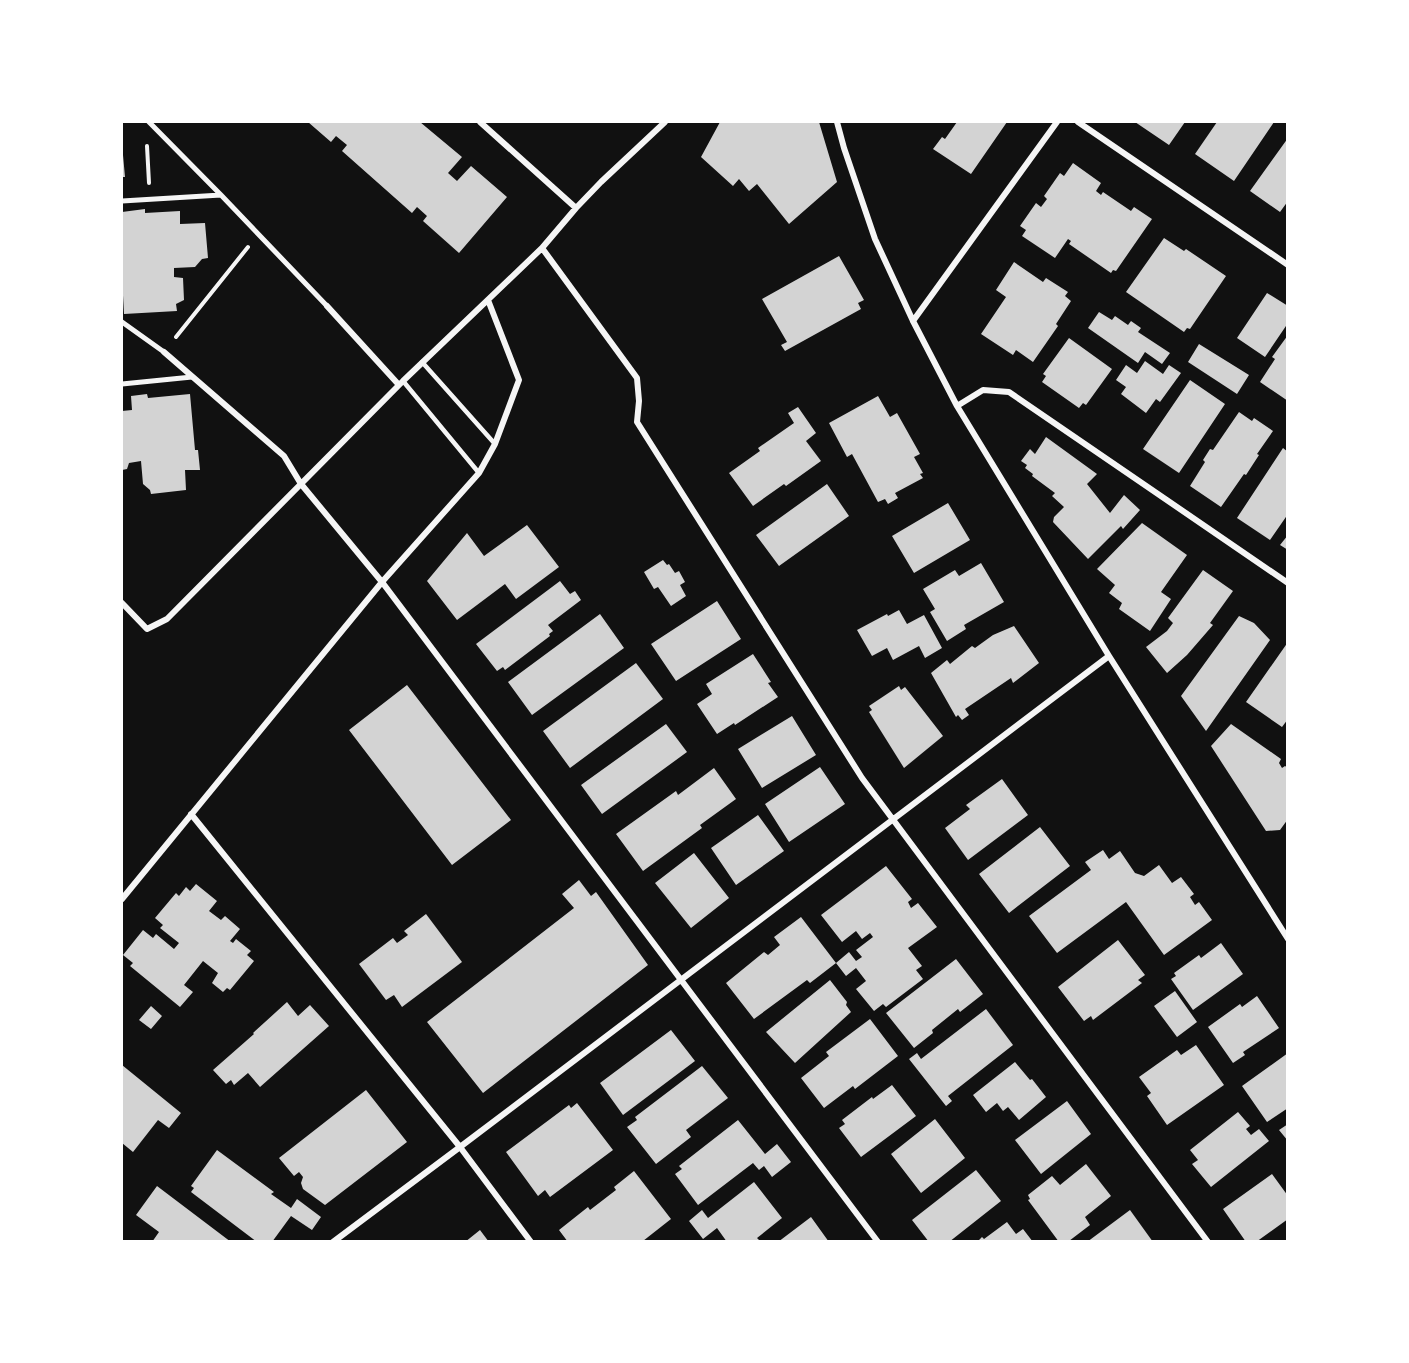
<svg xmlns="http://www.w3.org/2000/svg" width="1409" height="1363" font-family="Lato,sans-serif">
<rect width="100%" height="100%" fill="#111"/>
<path fill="#d3d3d3" d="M308,122h112l42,35 -14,16 9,8 14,-15 36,31 -48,56 -36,-32 4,-5 -10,-9 -5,6 -70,-62 5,-6 -11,-9 -5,6z
M720,122h99l18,60 -48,42 -32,-40 -8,7 -10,-12 -6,7 -32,-29z
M957,122l4,1 1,-1h45l-36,52 -38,-25 9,-12 3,2z
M1135,122h50l-16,23z
M1217,122h57l-40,59 -39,-27z
M1288,138v63l-8,11 -30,-21z
M122,155h1l2,22h-3z
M1073,163l28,20 -5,8 5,4 2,-3 28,19 3,-4 18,12 -36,52 -3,-1 -2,3 -42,-29 2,-3 -3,-2 -13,19 -33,-22 4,-6 -6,-4 16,-23 5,4 6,-8 -3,-3 16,-23 4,3z
M145,209v4l35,-2v13l25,-1 3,35 -6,1 -7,8 -21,1v9l9,1 1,22 -8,4 1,7 -53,3 -2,-37v-65z
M1164,238l20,13 2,-2 40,27 -36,53 -3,-1 -3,4 -58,-40z
M839,256l25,44 -6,3 3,6 -76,42 -4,-6 6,-3 -25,-43z
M1014,262l29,20 3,-4 22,14 -3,4 6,5 -15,23 2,2 -25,36 -17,-12 -3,5 -32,-21 25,-37 -10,-7z
M1267,293l21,13v17l-23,34 -28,-19z
M1099,312l13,8 3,-4 13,9 3,-4 10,7 -3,4 32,21 -8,11 -17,-12 -7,11 -50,-35z
M1288,335v66l-28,-19 15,-23 -3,-2z
M1069,338l43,31 -26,36 -3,-2 -4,5 -37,-26 4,-6 -3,-2z
M1199,344l50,31 -12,19 -49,-32z
M1145,361l18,13 6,-9 12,8 -21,29 -4,-3 -10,14 -25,-19 5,-7 -10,-7 10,-15 11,8z
M1190,380l35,24 -46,69 -36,-24z
M147,394l1,4 42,-4 5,56h3l2,20h-15l1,20 -35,4 -1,-4 -7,-6 -2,-23 -12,2 -2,6 -5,1v-59l10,-1 -1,-14z
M878,396l12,21 7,-4 23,41 -6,3 9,16 -3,1 3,4 -28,15 3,5 -10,6 -3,-5 -7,3 -26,-48 -5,3 -18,-34z
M798,407l18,26 -10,8 15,20 -35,25 -2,-2 -31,22 -24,-33 31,-22 -2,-3 36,-25 -6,-10z
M1239,412l13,9 2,-3 19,13 -16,23 2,1 -13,20 -2,-1 -23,33 -31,-21 15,-24 -2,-2 7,-11 3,1z
M1046,437l51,37 -10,10 23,29 14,-18 16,15 -17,19 -2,-3 -33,33 -35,-37 1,-5 10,-10 -12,-11 3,-3 -23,-17 1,-2 -8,-6 2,-3 -6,-4 9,-12 5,5z
M1283,448l5,4v62l-18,26 -33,-22z
M827,484l22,32 -70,50 -23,-31z
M948,503l22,37 -56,33 -22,-37z
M1142,523l45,32 -26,37 10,7 -21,32 -31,-22 3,-6 -13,-10 6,-8 -18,-16z
M527,525l32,42 -43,32 -11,-15 -48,36 -30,-39 40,-48 17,23z
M1288,535v15l-8,-5z
M663,560l4,5 2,-1 6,9 4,-2 6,11 -5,3 6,11 -15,10 -13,-19 -4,2 -10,-17z
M981,563l23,39 -40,23 2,4 -19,12 -17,-29 5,-3 -12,-20 32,-19 4,6z
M1203,570l30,21 -23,32 3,2 -26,30 -20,18 -21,-26 21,-16 6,-8 -5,-5z
M560,581l10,13 5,-3 6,9 -33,25 5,6 -4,3 1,2 -45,34 -2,-3 -6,4 -21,-27z
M717,601l24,38 -65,42 -25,-37z
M899,610l8,14 17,-9 18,33 -17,10 -6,-12 -26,14 -6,-12 -15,8 -15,-26 30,-16 1,2z
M600,614l24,34 -92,67 -24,-33z
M1239,616l15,7 16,17 -64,91 -25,-35z
M1014,626l25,37 -26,20 -2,-5 -46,31 4,6 -7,5 -4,-5 -2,2 -25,-44 16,-13 3,4 22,-18 3,2 18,-13z
M1288,642v77l-6,8 -36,-25z
M753,654l18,28 -3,1 10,14 -43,28 -1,-2 -17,11 -20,-30 15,-10 -6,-10z
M636,663l27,36 -93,69 -27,-37z
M407,685l104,135 -59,45 -103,-135z
M899,686l2,4 4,-3 38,49 -39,32 -35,-56 3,-2 -3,-4z
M792,716l24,39 -54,33 -24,-39z
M666,724l21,28 -85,62 -21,-29z
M1231,724l50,35 -2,4 3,5 3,-2 3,2v51l-8,11 -14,1 -55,-85z
M820,767l25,37 -56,38 -24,-38z
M714,768l22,31 -36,26 2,3 -59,43 -27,-37 60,-43 2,4z
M1002,779l26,36 -60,45 -23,-32 25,-19 -4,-4z
M758,815l26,36 -48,34 -25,-37z
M1040,827l30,39 -61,47 -30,-39z
M1103,850l6,9 11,-8 15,22 9,3 15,-11 13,18 9,-6 13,17 -4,3 5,8 4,-3 13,18 -48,35 -38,-53 -69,51 -28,-37 62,-46 -6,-8z
M694,853l35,45 -38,30 -36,-45z
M886,866l26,33 -4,3 3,6 7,-5 19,24 -29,21 14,18 -6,4 7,9 -37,28 -3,-3 -9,7 -18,-22 10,-8 -10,-13 -10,8 -10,-13 13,-11 7,9 6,-4 -6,-7 17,-13 -3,-4 -8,6 -6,-8 -14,11 -21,-27z
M579,880l12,16 5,-4 52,73 -165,128 -56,-71 147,-114 -12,-14z
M196,884l21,17 -8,10 12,9 4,-4 15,13 -10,12 3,2 3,-4 15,12 -4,4 7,6 -24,29 -3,-2 -4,4 -11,-9 6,-10 -15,-12 -19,24 9,7 -13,15 -50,-41 3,-3 -10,-8 20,-25 10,8 3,-4 18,15 5,-6 -19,-15 3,-3 -8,-7 21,-25 3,3 7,-9 4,4z
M426,914l36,48 -60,45 -8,-12 -8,5 -27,-36 34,-26 4,5 11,-8 -4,-4z
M801,917l35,46 -26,20 -3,-3 -53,39 -28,-36 38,-31 4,3 12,-10 -6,-8z
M1118,940l27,35 -7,5 4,3 -49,37 -2,-4 -7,5 -26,-34z
M1221,943l22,31 -50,36 -22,-31 5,-3 -2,-3 25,-18 2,3z
M956,959l27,35 -23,18 -2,-3 -26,21 1,3 -19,15 -28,-35z
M830,980l17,22 -1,3 5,7 -56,51 -29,-31z
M1175,991l22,31 -20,15 -23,-31z
M1257,996l22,32 -36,24 2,3 -12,8 -25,-36 32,-23 2,3z
M287,1002l11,14 12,-11 19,21 -69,61 -12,-14 -14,12 -3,-5 -5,4 -13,-14 41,-36 -1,-1z
M151,1006l11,10 -11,13 -12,-9z
M986,1009l27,36 -65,51 4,5 -6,5 -37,-47 8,-6 4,6z
M870,1019l28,37 -43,33 -2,-3 -29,22 -23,-30 28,-22 -3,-4z
M671,1030l24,31 -72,54 -23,-32z
M1196,1045l28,40 -57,40 -20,-29 4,-3 -12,-16 38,-27 4,5z
M1288,1053v55l-21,14 -25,-36z
M1015,1062l15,18 2,-1 14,18 -27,23 -11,-13 -5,4 -6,-8 -11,9 -13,-17z
M122,1065l59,48 -12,15 -11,-8 -25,32 -11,-9z
M702,1066l26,32 -42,32 5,7 -35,27 -29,-37 10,-7 -2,-3z
M892,1085l24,31 -55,41 -22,-29 6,-4 -3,-4 30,-23 1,2z
M366,1090l41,52 -82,63 -22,-16 -2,-6 2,-6 -4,-5 -5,4 -15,-18z
M1067,1101l24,33 -50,40 -26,-34z
M577,1103l36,47 -63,47 -5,-7 -7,6 -32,-44 63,-47 2,3z
M1238,1112l12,14 -4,3 5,6 8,-6 10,12 -58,46 -19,-23 6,-4 -8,-10z
M935,1119l30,39 -44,35 -30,-39z
M738,1120l27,34 12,-10 14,18 -19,15 -8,-11 -5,4 -6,-7 -55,42 -23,-31 7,-5 -3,-3z
M1288,1124v17l-9,-11z
M217,1150l57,42 -3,2 20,14 6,-9 24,18 -9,13 -21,-14 -19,26h-15l-66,-50 3,-4 -3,-2z
M1086,1164l25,32 -26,21 5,8 -21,16 -10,1 -31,-42 2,-1 -2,-4 24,-19 8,9z
M976,1170l25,31 -52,41h-20l-17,-22z
M634,1171l37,48 -28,22 -1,-1 -3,2h-71l-9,-12 29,-23 2,3 26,-20 -2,-3z
M1272,1174l16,22v23l-32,23h-10l-23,-33z
M754,1182l28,36 -25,20 2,2 -2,2h-30l-10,-14 -14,11 -14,-18 13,-11 6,8z
M157,1186l74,56h-79l7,-10 -23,-17z
M1130,1210l23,32h-66z
M811,1217l18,25h-51z
M1007,1222l9,12 7,-5 10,13h-56l5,-5 2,2z
M480,1230l9,12h-24z"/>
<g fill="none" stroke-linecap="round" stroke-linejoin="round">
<path stroke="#f5f5f5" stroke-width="4" d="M147,146l2,37
M176,337l72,-90"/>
<path stroke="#f5f5f5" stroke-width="4.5" d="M422,362l73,82
M403,381l76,92"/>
<path stroke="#f5f5f5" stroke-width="5" d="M149,122l72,73
M122,201l99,-6 106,111
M122,322l42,30
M122,384l70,-7"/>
<path stroke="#f5f5f5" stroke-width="6" d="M480,122l96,86
M837,122l7,26 31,91 38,82 44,85 152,250 179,283
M1078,122l210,143
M542,248l95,130 2,23 -2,21 225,356 346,464
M327,306l72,79
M913,321l144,-199
M164,352l120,104 17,28 81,98 496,660
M957,406l26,-16 26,2 279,191
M122,603l25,26 20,-10 236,-238 139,-133 34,-40 25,-26 64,-60
M191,814l269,333 71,95
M122,899l260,-317 97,-109 16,-29 24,-64 -31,-80
M333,1242l127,-95 649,-491"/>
</g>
<rect width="1409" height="1363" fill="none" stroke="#ffffff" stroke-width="246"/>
</svg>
